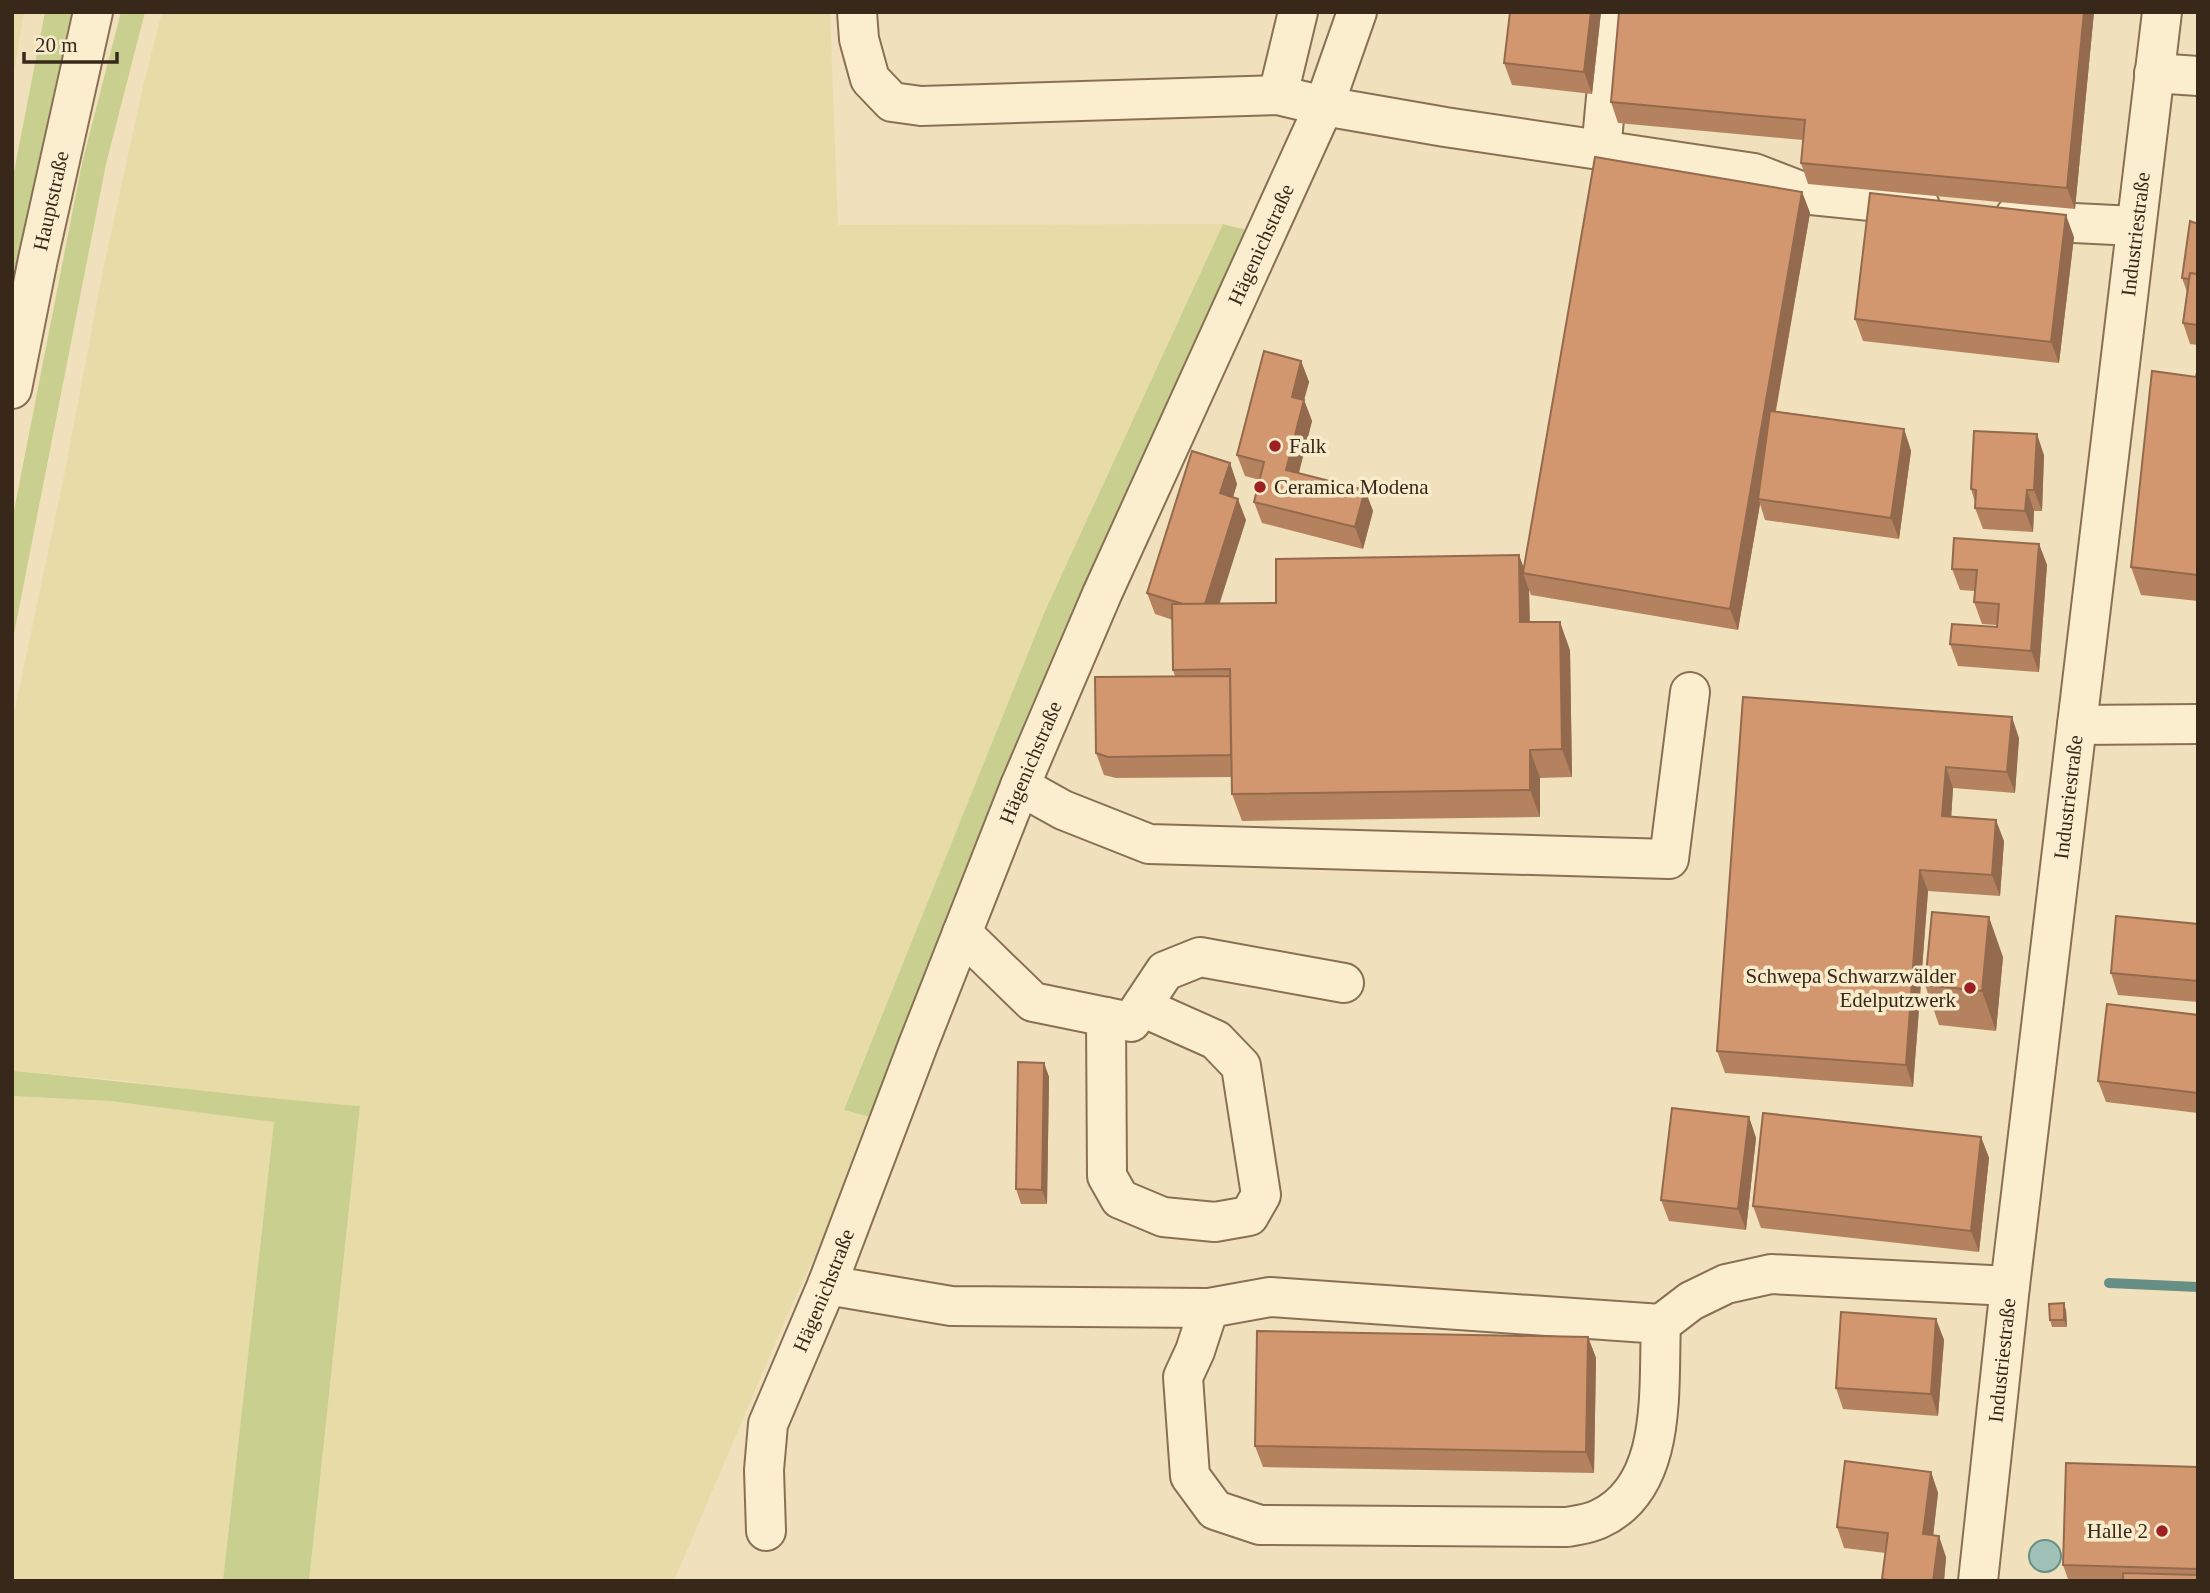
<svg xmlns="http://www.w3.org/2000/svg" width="2210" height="1593" font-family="Georgia,serif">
<rect width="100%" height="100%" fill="#f1e0bc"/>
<path fill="#e7dca8" d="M12,12h12l-12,73z
M162,12h668l8,213 385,-1 -178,387 -200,498 33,10 -92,199 -112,263h-365l51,-475 -94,-7 -158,-20 -96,-8v-348l53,-252 38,-201 39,-179z
M12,1096l98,5 164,21 -51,459h-211z"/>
<path fill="#c8cf8f" d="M45,12h29l-62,298v-128z
M121,12h24l-39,152 -94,480v-123l70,-358z
M1223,224l28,7 -373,888 -34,-9 201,-499z
M12,1071c117,10 232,26 348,35l-51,475h-86l51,-459 -164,-21 -98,-5z"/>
<path fill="#a0c1b7" stroke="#678f85" stroke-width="2" d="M2029 1556a16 16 0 1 1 32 0a16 16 0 1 1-32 0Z"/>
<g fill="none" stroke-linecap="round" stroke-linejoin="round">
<path stroke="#678f85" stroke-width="10" d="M2109,1283l89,4"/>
<defs>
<g id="minor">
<path d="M857,12l2,27 11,40 22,23 29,4 357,-11 46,11 121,21 309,46 57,22 109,11"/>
<path d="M2154,73l44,3"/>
<path d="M1278,95l20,-83"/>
<path d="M1601,151l13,-139"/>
<path d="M2015,216l59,7 61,3"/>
<path id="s1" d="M12,389l26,-130 55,-247"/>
<path d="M2077,725l121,-1"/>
<path d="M1020,786l43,24 86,34 520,15 21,-167"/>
<path d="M962,933l71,69 98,20 34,-51 35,-14 144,26"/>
<path d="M1106,1017l1,159 13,23 43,18 52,5 34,-6 12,-21 -20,-129 -25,-26 -74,-33"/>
<path d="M827,1285l124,21 258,2"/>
<path d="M1661,1324l-391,-27 -61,11 -14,43 -12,26 7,99 25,34 45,15 307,2c10,-2 22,-3 32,-8 70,-32 59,-131 62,-195l30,-23 35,-17 45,-10 239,12"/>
<path id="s2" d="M766,1531l-2,-61 4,-46 59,-139 91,-240 102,-259 82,-192 222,-488 33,-94"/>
<path id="s3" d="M1978,1581l32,-295 152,-1274"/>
</g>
</defs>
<use href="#minor" stroke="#897054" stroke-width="42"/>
<use href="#minor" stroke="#fbeecf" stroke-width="38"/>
</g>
<path fill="#b5825f" d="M1601,12l-9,82 -80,-9 -8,-22z
M2094,12l-19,197 -267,-25 -7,-21 2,-23 -185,-17 -7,-21z
M1802,192l8,21 -34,198 128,18 7,22 -12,88 -134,-19 -5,-16 -22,126 -207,-35 -2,-5 1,32 40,28 2,127 -32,1v39l-298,4 -10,-27v-17l-116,1 -12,-3 -8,-22 79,-77 -2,-6v-50l-18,-6 -8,-21 83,-130 7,21 -4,13 13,23 -27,83h57l243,-48 5,14z
M2198,224v121l-8,-1 -7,-21 4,-31 -5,-14z
M2074,237l-15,126 -196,-22 -8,-22z
M1301,361l8,21 -5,18 8,21 -13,52 66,17 8,21 -10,38 -101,-26 -8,-21 6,-22 -15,-4 -8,-21z
M2198,368v233l-57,-6 -10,-28 65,-190z
M2044,455l-2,56h-8l-1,21 -50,-3 -8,-21v-6l-4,-13z
M2039,544l8,21 -8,107 -81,-6 -8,-22 47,-17v-2l-15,-1 -8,-22 1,-11 -15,-1 -8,-21z
M1743,697l276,41 -4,55 -62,-5 -2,29 53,24 -4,55 -72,-5 -15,196 -188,-14 -8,-22z
M2198,924v78l-80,-7 -7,-22z
M2003,957l-7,74 -57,-6 -14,-40z
M2198,1015v98l-92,-11 -8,-21z
M1044,1063l5,14 -2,127h-26l-5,-15z
M1749,1117l7,21 -10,92 -77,-9 -8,-21z
M1981,1137l8,21 -10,94 -218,-24 -8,-22z
M2066,1310l1,17h-15l-2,-7z
M1936,1319l8,21 -6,76 -95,-7 -7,-21z
M1588,1337l8,21 -2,115 -331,-6 -8,-21z
M2198,1467v114l-130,-2 -5,-14z
M1931,1472l7,21 -5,42 13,22 -2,24h-61l3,-28 -42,-5 -7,-21z"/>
<path fill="#936a4d" d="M1591,12h10l-9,82 -8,-22z
M2084,12h10l-19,197 -8,-21z
M1802,192l8,21 -50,286h-2l2,5 -22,126 -8,-21z
M2066,215l8,22 -15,126 -8,-21z
M1301,361l8,21 -10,36 -7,-21z
M1304,400l8,21 -18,70 -8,-21z
M1904,429l7,22 -12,88 -8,-21z
M2037,434l7,21 -2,56 -8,-21z
M1230,463l7,21 -9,30 -8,-21z
M1365,490l8,21 -10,38 -8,-22z
M2027,490l7,21 -1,21 -8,-21z
M1238,499l8,21 -35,111 -8,-21z
M2039,544l8,21 -8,107 -8,-21z
M1519,555l7,19 -3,-1 6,17 1,60 -10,-28z
M1560,622l10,28 2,127 -10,-28z
M2012,717l7,21 -4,55 -8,-21z
M1530,750l10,28v39l-10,-27z
M1946,767l7,21 -3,49 -8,-21z
M1996,820l8,21 -4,55 -8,-21z
M1920,870l8,21 -15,196 -7,-22z
M1989,917l14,40 -7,74 -14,-40z
M1044,1063l5,14 -2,127 -5,-14z
M1749,1117l7,21 -10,92 -8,-21z
M1981,1137l8,21 -10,94 -8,-21z
M2064,1303l2,7 1,17 -3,-7z
M1936,1319l8,21 -6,76 -7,-22z
M1588,1337l8,21 -2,115 -8,-21z
M1931,1472l7,21 -7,62 -8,-21z
M1939,1536l7,21 -2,24h-11z"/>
<path fill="#d2976e" stroke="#936a4d" stroke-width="2" d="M1510,12h81l-7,60 -80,-9z
M1619,12h465l-17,176 -266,-25 4,-43 -194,-18z
M1595,157l207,35 -72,417 -207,-36z
M1870,193l196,22 -15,127 -196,-23z
M2190,221l8,3v50l-8,-1 -1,6 -7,-1z
M2190,273l8,1v51l-15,-2z
M1264,351l37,10 -9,36 12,3 -18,70 79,20 -10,37 -101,-25 10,-40 -27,-7z
M2198,368v207l-67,-8 21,-196 44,6z
M1770,411l134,18 -13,89 -133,-19z
M1974,431l63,3 -3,56h-7l-2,21 -50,-3 1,-18 -5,-1z
M1192,451l38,12 -10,30 18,6 -33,105h-22l-36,-11z
M1954,538l85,6 -8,107 -81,-7 2,-20 45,3 2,-23 -25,-2 3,-32 -25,-1z
M1519,555l1,67h40l2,127 -32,1v40l-298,4 -2,-125 -57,1 -1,-66 104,-1v-44z
M1230,676l1,79 -123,2 -12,-4 -1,-76z
M1743,697l269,20 -5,55 -61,-5 -4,49 54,4 -4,55 -72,-5 -14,195 -189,-14z
M1932,912l57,5 -7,74 -57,-6z
M2116,916l82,8v57l-87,-8z
M2107,1004l91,11v78l-100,-12z
M1018,1062l26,1 -2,127 -26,-1z
M1672,1108l77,9 -11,92 -77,-9z
M1763,1113l218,24 -10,94 -218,-25z
M2064,1303v17h-14l-1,-16z
M1841,1312l95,7 -5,75 -95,-6z
M1257,1331l331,6 -2,115 -331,-6z
M1845,1461l86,11 -8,62 16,2 -6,45h-38l-13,-2 6,-46 -51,-6z
M2066,1463l132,4v102l-135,-4z
M2123,1573l75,2v6h-75z"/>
<g fill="#9d2022" stroke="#f8ebcc" stroke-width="2.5">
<circle cx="1275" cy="446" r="7"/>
<circle cx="1260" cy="487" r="7"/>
<circle cx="1970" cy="988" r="7"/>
<circle cx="2162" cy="1531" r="7"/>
</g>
<g text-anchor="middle" stroke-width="7" stroke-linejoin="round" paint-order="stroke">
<g font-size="21" fill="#37281a" stroke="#f8ebcc">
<text dy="7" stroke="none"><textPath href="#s1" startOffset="192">Hauptstraße</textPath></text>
<text dy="7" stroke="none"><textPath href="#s3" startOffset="1356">Industriestraße</textPath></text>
<text dy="7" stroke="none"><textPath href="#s2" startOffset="1386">Hägenichstraße</textPath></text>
<text dy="7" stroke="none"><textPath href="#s2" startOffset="819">Hägenichstraße</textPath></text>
<text dy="7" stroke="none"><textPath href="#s3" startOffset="789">Industriestraße</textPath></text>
<text dy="7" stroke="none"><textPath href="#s2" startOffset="252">Hägenichstraße</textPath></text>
<text dy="7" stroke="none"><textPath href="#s3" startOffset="222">Industriestraße</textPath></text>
</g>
<g font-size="21" fill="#37281a" stroke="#f8ebcc" text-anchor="start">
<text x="1289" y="453">Falk</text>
<text x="1274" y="494">Ceramica Modena</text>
<text x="1956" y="983" text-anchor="end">Schwepa Schwarzwälder<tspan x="1956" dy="24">Edelputzwerk</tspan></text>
<text x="2148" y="1538" text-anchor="end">Halle 2</text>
</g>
</g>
<rect width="2210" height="1593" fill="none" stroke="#37281a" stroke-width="28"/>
<path d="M24 52v10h93v-10" fill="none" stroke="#37281a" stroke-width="3.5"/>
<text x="35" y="52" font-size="21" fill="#37281a" stroke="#f8ebcc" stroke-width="5" paint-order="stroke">20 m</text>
</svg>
